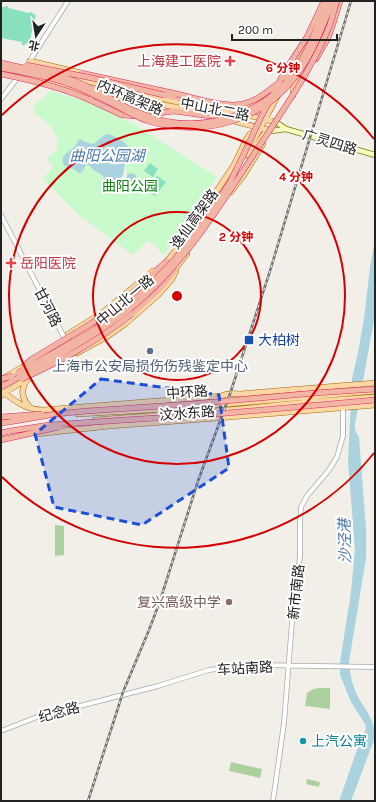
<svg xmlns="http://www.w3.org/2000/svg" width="376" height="802" font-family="Karla,'Noto Sans SC',sans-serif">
<rect width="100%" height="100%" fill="#f2efe9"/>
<path fill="#add19e" d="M55,525l9,1v29l-9,1z
M319,688h11v21l-25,-3 2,-13 6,-4z
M231,762l31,7 -2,9 -31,-7z
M307,779l13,3 -1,5 -13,-3z"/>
<path fill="#c8facc" d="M50,90l37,12 47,22 83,53 -53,78 -15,-15 -16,15 -53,-39 -37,-37 10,-13 -7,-8c19,-8 12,-25 0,-36 -4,-4 -9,-6 -12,-10 1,-11 3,-8 9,-13 3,-3 5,-6 7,-9z"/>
<path fill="#88e0be" d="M5,6h3v2l21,5 1,-1 3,1v1l3,1 -7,29 -4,-1v2h-3v-3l-21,-4v-26l1,-5h3z
M150,163l8,6 -5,8 -9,-6z
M157,176l9,6 -11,14 -9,-6z"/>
<path fill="#aad3df" d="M108,134c10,2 22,11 26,21l-5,3h-3l-3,18 -4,5 2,1 5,-4 1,-4 5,-1 4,2v3c-10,7 -13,14 -26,10 -3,-4 -4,-9 -8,-13 -5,-4 -8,-3 -13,-10h-3l-4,7 -3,1c-1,-1 -5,-4 -6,-4 -3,-2 -6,-1 -9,-4 -6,-8 6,-14 10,-18 3,-3 3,-6 6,-8l8,4 6,1c5,-3 8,-9 14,-10z
M375,239v76l-20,109v6l4,7 7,92v29l-17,104c1,12 3,22 8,33 9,17 19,24 17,45l-23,61h-12l19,-54 6,-13 2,-5 -1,-5 -14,-22 -11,-27v-13l11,-70 4,-43 -7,-87 4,-83 6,-27 6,-33 6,-52z"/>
<path fill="#f2efe9" d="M126,158l6,1 -2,1h-3l-1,7v6l2,-1 -2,6 -6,4 -1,-2 2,-1 -1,-1 3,-2z"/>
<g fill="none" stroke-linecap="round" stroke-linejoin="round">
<defs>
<path id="tertiary" d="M29,62l39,-61
M1,99l18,-23
M1,215l65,126
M1,731l36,-14 121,-31 51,-16 25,-3 25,-2 116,2
M273,801l11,-78 10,-126 6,-40v-34l1,-16 6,-11 22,-26 8,-13 6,-21v-30"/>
<path id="secondary" d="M276,122l10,7 89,26
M271,131l15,-2"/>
<path id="primary" d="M303,52l10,-22
M30,61l51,12
M291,67l6,-10 7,-8
M1,71l61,14 30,11
M62,75l55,13 65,15 53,9 41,10
M293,95l1,-11 25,-40
M106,97l31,2 70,15
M235,112l22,-10 13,-9
M230,120l41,11
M246,155l32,-60
M250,156l17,-27
M231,192l13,-17 19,-31
M172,273l15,-19
M68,334l34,-21 51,-42
M84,344l29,-19 8,-7
M77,353l31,-17 17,-12 33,-29 14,-16 4,-8
M33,361l55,-31 25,-17 30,-25 13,-12 11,-15 14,-17 27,-35 4,-11 22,-33 12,-25 4,-6 10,-6
M5,377l21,-12
M28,379c-8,10 -7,19 2,28
M2,391c12,10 25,19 41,19l178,-14c6,-3 13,-3 19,-2l135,-11
M1,396l3,-3 23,-14
M78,414l105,-6 192,-17
M95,420l145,-11 67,-7 68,-5
M36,434l73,-8 108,-8 158,-13"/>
<path id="trunk" d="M316,59l12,-21 6,-17 6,-20
M81,73l96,21
M164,95l23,5 20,7
M90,100l32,15 14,1
M144,115l30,-4 44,6
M119,303l48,-42
M132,314l26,-23 17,-21
M1,423l8,-1
M1,433l9,-2"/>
</defs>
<use href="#tertiary" stroke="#a9a9a9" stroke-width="5.5"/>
<use href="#secondary" stroke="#707d05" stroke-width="6"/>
<use href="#primary" stroke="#a06b00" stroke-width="6"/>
<use href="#trunk" stroke="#dc2a67" stroke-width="6"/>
<use href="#tertiary" stroke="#fff" stroke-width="4"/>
<use href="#secondary" stroke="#f7fabf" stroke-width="4.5"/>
<use href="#primary" stroke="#fcd6a4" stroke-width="5"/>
<use href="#trunk" stroke="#f2b4a3" stroke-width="5"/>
<defs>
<path id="rail" d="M88,801l30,-93 5,-16 26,-62 11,-29 38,-120 32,-87 40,-123 81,-270"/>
</defs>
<use href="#rail" stroke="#707070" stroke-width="2.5"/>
<use href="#rail" stroke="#fff" stroke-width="1" stroke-dasharray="3" stroke-linecap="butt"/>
<defs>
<path id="trunk-bridge" d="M1,63c22,5 46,9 68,16 21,7 40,19 59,29 8,4 17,7 26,10 47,15 106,-2 136,-41 17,-22 28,-51 38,-76
M26,65l66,13 72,17
M1,68c25,5 52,9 76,19 12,5 24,11 36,17 11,6 23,13 35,17 57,17 116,0 151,-49 15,-21 24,-47 34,-71
M1,74c30,6 61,13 89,26
M284,77l12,-14
M177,94c18,4 49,14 65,10 13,-2 25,-12 35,-20
M23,367l9,-8 60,-36 27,-20
M18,373l60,-34 17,-10 24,-17 22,-18 14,-14 19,-20 29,-37 27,-41 12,-24 19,-41 24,-46 22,-34 17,-36
M1,379l11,-3
M22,379c41,-19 74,-37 110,-65
M1,387c44,-24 89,-47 129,-78 52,-42 88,-100 124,-155 27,-41 56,-81 75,-127 3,-8 5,-17 8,-26
M1,417l41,-3
M9,422l47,-8 31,-3 105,-7 123,-11 60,-4
M10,431l39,-6 167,-11 159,-14
M1,440l58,-13"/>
</defs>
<use href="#trunk-bridge" stroke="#dc2a67" stroke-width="6" stroke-linecap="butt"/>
<use href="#trunk-bridge" stroke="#f2b4a3" stroke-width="5"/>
</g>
<path fill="#1d4ed8" fill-opacity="0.2" stroke="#1d4ed8" stroke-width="3" stroke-dasharray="8 5" stroke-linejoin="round" d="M101,379l118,16 10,73 -87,57 -88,-18 -19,-73z"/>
<g fill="none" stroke="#d40000" stroke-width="2">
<circle cx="177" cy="296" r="84"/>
<circle cx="177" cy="296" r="168"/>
<path d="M374 453A252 252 0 0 1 2 477M2 115A252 252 0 0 1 374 139"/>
</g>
<g fill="#e0444e" stroke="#fff" stroke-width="1.5">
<path d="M228 55h4v4h4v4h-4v4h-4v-4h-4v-4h4z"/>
<path d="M9 257h4v4h4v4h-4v4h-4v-4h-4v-4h4z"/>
</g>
<rect fill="#1a4fb4" stroke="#fff" stroke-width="1.5" x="244" y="335" width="10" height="10" rx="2"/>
<circle fill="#5c6f8a" stroke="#fff" stroke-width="1.5" cx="150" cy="351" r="4"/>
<circle fill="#8d6e63" stroke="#fff" stroke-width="1.5" cx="229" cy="602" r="4"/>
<circle fill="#0f9aa8" stroke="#fff" stroke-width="1.5" cx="303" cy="741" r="4"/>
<g text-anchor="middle" stroke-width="4" stroke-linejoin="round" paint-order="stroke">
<g font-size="14" fill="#be3a42" stroke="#fff" text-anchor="end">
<text x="221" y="66">上海建工医院</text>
<text x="20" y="268" text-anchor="start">岳阳医院</text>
</g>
<g font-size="14" fill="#222" stroke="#fff">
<text transform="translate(130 97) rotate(23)" y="5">内环高架路</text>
<text transform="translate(215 109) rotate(11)" y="5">中山北二路</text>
<text transform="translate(330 142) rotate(17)" y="5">广灵四路</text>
<text transform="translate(194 219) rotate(-54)" y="5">逸仙高架路</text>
<text transform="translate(125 300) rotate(-40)" y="5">中山北一路</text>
<text transform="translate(48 307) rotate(63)" y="5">甘河路</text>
<text transform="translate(187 392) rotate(-4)" y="5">中环路</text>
<text transform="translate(187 413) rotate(-4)" y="5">汶水东路</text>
<text transform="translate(296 592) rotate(-84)" y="5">新市南路</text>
<text transform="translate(245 668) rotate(-3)" y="5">车站南路</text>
<text transform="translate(59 712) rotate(-15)" y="5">纪念路</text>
</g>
<g font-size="14" fill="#0c8416" stroke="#fff">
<text x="130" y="191">曲阳公园</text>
</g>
<g font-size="14" fill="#164399" stroke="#fff" text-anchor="start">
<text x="258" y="345">大柏树</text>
</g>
<g font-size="14" fill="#4e5e75" stroke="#fff">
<text x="150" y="371">上海市公安局损伤伤残鉴定中心</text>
</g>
<g font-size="14" fill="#785e54" stroke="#fff" text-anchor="end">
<text x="221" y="607">复兴高级中学</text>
</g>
<g font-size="14" fill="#0d838f" stroke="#fff" text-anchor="start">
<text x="311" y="746">上汽公寓</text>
</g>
<g font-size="15" font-style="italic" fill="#4a7aab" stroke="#fff">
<text x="107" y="161">曲阳公园湖</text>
<text transform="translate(345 541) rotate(-91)" y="5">沙泾港</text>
</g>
</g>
<circle cx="177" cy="296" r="6" fill="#d40000" stroke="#fff" stroke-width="2"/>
<g font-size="12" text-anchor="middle" font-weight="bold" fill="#d40000" stroke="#fff" stroke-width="4" stroke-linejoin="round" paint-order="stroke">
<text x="283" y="72">6 分钟</text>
<text x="296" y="181">4 分钟</text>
<text x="236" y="241">2 分钟</text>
</g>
<rect width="376" height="802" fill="none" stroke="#222222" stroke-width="4"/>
<g transform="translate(36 36) rotate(192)" stroke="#ffffff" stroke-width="3" paint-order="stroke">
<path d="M0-3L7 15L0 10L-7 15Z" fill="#222222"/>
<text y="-6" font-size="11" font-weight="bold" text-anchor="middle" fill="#222222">北</text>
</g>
<path d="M232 34v6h105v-6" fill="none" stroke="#222222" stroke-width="2"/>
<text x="238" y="34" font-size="12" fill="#222222" stroke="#ffffff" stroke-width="3" paint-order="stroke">200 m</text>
</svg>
